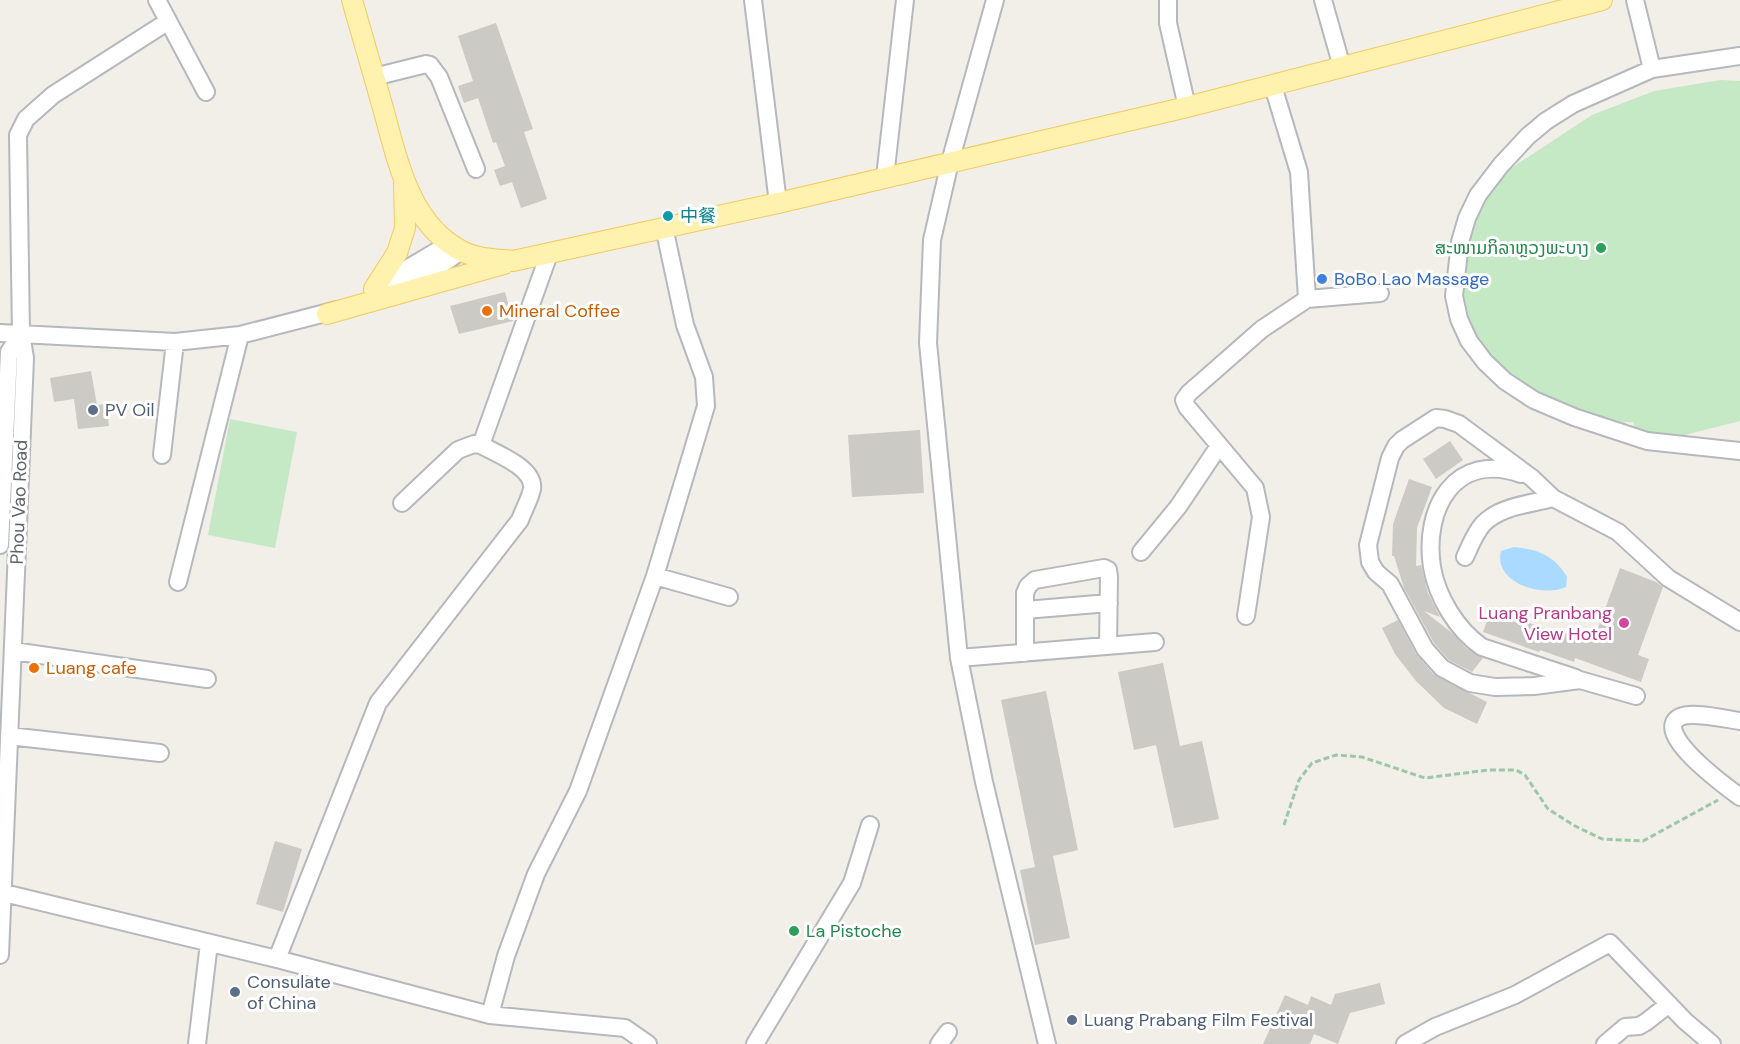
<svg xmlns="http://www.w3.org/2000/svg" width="1740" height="1044" font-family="'DM Sans','Noto Sans SC','Noto Sans Lao',sans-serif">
<rect width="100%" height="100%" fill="#f1efe8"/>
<path fill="#c5e8c5" d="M1721,80l19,1v340l-99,25 -8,-24 -54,3 -94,-63 -21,-53 -6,-39 8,-45 24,-43 102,-67 62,-24z
M230,419l67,13 -22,116 -67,-13z"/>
<path fill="#aadaff" d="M1514,547c24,2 41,9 53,30l-1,10c-23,11 -73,-4 -65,-36z"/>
<path fill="#cccac5" d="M496,23l37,106 -9,3 23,67 -26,9 -9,-26 -12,4 -6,-16 11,-4 -9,-24 -3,1 -15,-45 -14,5 -6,-17 15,-5 -15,-45z
M505,292l8,29 -54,13 -9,-28z
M91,371l6,34 9,-1 3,22 -31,3 -4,-30 -20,3 -4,-24z
M920,430l4,63 -72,4 -4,-62z
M1450,441l13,19 -27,19 -13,-20z
M1409,479l23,8 -15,41 -1,38 5,-1 7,28 12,24 -16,-6 28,22 14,15 17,10 -11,14 -23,-12 -15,-17 -30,-55 -10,-32h-2l1,-32z
M1620,568l36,14 7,5 -25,68 11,4 -8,23 -66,-24 -1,4 -34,-12 -1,2 -56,-20 8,-23 63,23 1,-3 36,13 1,-3h2z
M1398,620l18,34 18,21 53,27 -10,22 -33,-16 -28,-27 -21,-27 -13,-26z
M1163,663l17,83 22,-5 17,78 -45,9 -18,-83 -22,5 -16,-78z
M1046,691l32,159 -25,6 17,82 -35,7 -15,-75 15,-3 -34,-167z
M275,841l27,8 -19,63 -27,-8z
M1380,983l5,21 -35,9 -12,31 -24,-10 -4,10h-47l22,-49 23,10 3,-9 20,9 4,-11z"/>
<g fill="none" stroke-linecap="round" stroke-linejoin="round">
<defs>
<path id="minor" d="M157,0l49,92
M753,0l25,203
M995,0l-45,162 -18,78 -4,103 31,315 25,124 63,262
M1168,0v23l19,84
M1323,0l19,67
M1635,0l17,69
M1740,56l-88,13 -79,35 -27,17 -18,15 -27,29 -23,30 -11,23 -7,24 -6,54 5,23 10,22 16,21 20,19 29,19 40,17 73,24 93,10
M374,77l52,-13 4,1 9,12 37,92
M885,177l20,-177
M383,283l54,-32 11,-9
M395,287c24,-9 45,-20 66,-36
M1307,299l73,-6
M0,333l175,9 65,-7 97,-25
M21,334l-3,-199 8,-16 27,-24 114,-73
M162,455l13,-113
M1521,474c-66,-23 -98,34 -89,93 5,30 25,63 50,80l94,31
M402,503l56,-53 16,-6 7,1 68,-191
M0,545l9,-193 12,-18 4,24 -25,597
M1141,552l37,-45 41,-61
M1465,557c5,-11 10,-24 18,-33 17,-18 48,-20 70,-26
M655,576l74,21
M178,582l62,-247
M1025,610l84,-7
M1246,616l15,-99 -6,-29 -68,-81 -3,-7 5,-7 73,-64 45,-30 -8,-127 -26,-86
M13,651l194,28
M1025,653v-60l3,-7 7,-6 69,-12 4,2 1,7 -1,69
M959,658l196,-16
M1636,696l-56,-16 -46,6 -39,1 -25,-4 -28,-15 -17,-19 -35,-65 -14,-12 -6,-10 -2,-17 22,-87 6,-12 6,-6 34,-22 9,1 14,5 73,54 21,20 65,34 50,46 72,44
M1740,721c-15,-2 -47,-10 -60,-4 -30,15 48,71 60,80
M9,736l151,17
M0,892l277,67 213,56 135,13 23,16
M277,959l101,-256 142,-183c3,-9 10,-21 12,-31 3,-21 -35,-35 -51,-44
M490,1015l16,-59 30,-82 42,-83 77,-215 51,-170 -2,-29 -19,-52 -21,-98
M197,1044l12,-101
M755,1044l97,-161 18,-58
M939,1044l9,-12
M1405,1044l30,-17 80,-32 95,-52 75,78 27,23
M1605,1044l20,-17 14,-1 7,-4 23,-18"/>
<path id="major" d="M352,0c10,34 19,67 29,101 15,52 26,121 79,149 15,9 36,9 53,11l265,-58 409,-96 415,-107
M374,289l23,-36 8,-25 -1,-44
M327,314l177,-50"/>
</defs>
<use href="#minor" stroke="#b5b8bc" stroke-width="20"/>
<use href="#major" stroke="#f2c960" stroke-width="22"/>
<path stroke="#9cc7a9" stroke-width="3" stroke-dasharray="6 3" stroke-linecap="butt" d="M1284,825l15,-45 13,-17 24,-8 26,2 63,21 63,-8h28l9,5 23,34 27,17 27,13 41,2 75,-41"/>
<use href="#minor" stroke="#fff" stroke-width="16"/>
<use href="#major" stroke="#fff2af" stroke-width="20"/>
</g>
<circle fill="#0f9aa8" stroke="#fff" stroke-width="2" cx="668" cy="216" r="6"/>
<g fill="#2e9e5b" stroke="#fff" stroke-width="2">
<circle cx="1601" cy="248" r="6"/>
<circle cx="794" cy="931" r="6"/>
</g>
<circle fill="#3f7fe0" stroke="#fff" stroke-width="2" cx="1322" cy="279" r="6"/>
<g fill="#e8710a" stroke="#fff" stroke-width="2">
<circle cx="487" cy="311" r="6"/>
<circle cx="34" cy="668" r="6"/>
</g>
<g fill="#5c6f8a" stroke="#fff" stroke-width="2">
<circle cx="93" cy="410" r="6"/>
<circle cx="235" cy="992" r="6"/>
<circle cx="1072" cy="1020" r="6"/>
</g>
<circle fill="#d1479c" stroke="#fff" stroke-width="2" cx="1624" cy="623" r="6"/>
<g text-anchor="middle" stroke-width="6" stroke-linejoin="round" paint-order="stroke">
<g font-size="18" fill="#0d838f" stroke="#fff" text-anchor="start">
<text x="680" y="222">中餐</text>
</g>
<g font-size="18" fill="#27864d" stroke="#fff" text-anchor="end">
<text x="1589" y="254">ສະໜາມກິລາຫຼວງພະບາງ</text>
<text x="806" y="937" text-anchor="start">La Pistoche</text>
</g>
<g font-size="18" fill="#366cbe" stroke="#fff" text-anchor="start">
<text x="1334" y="285">BoBo Lao Massage</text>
</g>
<g font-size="18" fill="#c56008" stroke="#fff" text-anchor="start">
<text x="499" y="317">Mineral Coffee</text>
<text x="46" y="674">Luang cafe</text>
</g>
<g font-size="18" fill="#4e5e75" stroke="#fff" text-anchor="start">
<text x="105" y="416">PV Oil</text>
<text x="247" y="988">Consulate<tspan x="247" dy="21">of China</tspan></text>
<text x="1084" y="1026">Luang Prabang Film Festival</text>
</g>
<g font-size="18" fill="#5f6368" stroke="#fff">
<text transform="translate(19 502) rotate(-88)" y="6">Phou Vao Road</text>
</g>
<g font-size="18" fill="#b23c85" stroke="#fff" text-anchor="end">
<text x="1612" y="619">Luang Pranbang<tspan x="1612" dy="21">View Hotel</tspan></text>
</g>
</g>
</svg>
